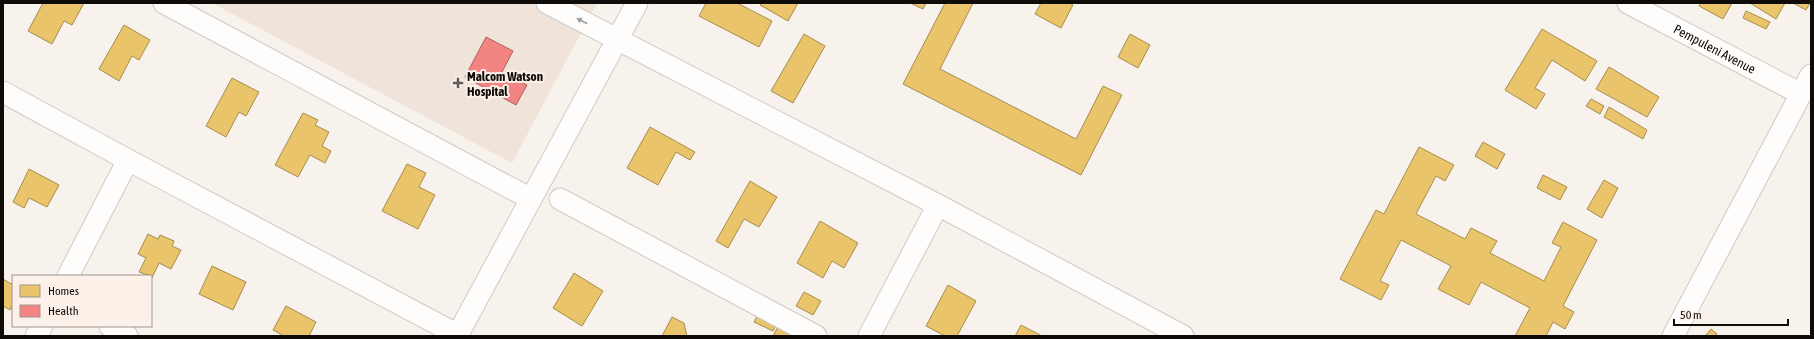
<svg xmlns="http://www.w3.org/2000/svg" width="1814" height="339" font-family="'Asap Condensed',sans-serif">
<rect width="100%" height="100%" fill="#f8f2ed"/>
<path fill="#f0e3da" d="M212,3h385l-85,160z"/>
<path fill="#e9c46a" stroke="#a78c4d" d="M43,3h41l-12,22 -8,-4 -12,23 -24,-13z
M706,3h31l35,18 -13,26 -60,-31z
M762,3h36l-10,18 -28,-16z
M910,3h16l-3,6z
M945,3h28l-33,66 136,70 27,-53 19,9 -41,80 -178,-91z
M1041,3h29l3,2 -12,23 -26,-14z
M1701,3h31l-9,16 -24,-13z
M1750,3h35l-9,16z
M1793,3h17l-4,7z
M1746,11l24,11 -4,7 -23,-11z
M124,25l26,15 -11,20 -7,-4 -13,25 -20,-12z
M1542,29l55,32 -12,20 -33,-21 -17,28 10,6 -9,15 -31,-19z
M804,34l21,12 -32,57 -22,-12z
M1130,34l20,11 -12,23 -20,-11z
M1609,67l50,30 -12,20 -51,-28z
M232,78l27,14 -13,24 -7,-4 -13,25 -20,-11z
M1591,99l13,7 -4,8 -14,-8z
M1609,107l38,23 -4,9 -39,-22z
M303,113l15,7 -3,5 14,7 -7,14 9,5 -6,12 -15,-8 -12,22 -23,-12z
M650,127l45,25 -5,8 -14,-8 -18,33 -31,-17z
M1483,142l22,12 -8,15 -22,-13z
M1419,147l35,18 -9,16 -9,-5 -20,38 49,25 6,-11 26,13 -7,12 54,28 17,-34 -9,-4 11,-21 34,18 -34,66 11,6 -9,17 -12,-7 -7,14h-31l15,-28 -49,-26 -12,23 -31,-16 13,-23 -50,-26 -21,41 9,4 -8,15 -41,-21 36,-69 8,4z
M407,164l19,9 -7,14 16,8 -17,34 -36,-18z
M29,169l30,16 -12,22 -18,-9 -5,10 -11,-6z
M1543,175l24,12 -7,13 -23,-12z
M1604,180l14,8 -16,30 -15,-9z
M750,181l27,16 -18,30 -15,-8 -16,29 -12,-7z
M820,221l38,22 -14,25 -12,-7 -9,17 -26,-15z
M148,234l10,5 2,-4 14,6 -2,5 9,4 -10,19 -12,-6 -7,15 -1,-2 -12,-4 7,-14 -8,-4z
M212,266l34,16 -13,28 -34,-16z
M574,273l29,18 -21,35 -29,-18z
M3,279l10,6v19l-3,6 -7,-4z
M948,285l28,16 -19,35h-12l-19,-10z
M804,292l17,9 -8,14 -17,-9z
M286,306l30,16 -7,14h-25l-11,-6z
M760,310l19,9 -6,12 -19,-9z
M672,317l12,6 3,13h-25z
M781,321l21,15h-29z
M1021,325l21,11h-27z
M1711,329l6,5 -2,2h-10z"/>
<path fill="#f28482" stroke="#ae605d" d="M486,37l27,14 -11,21 25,13 -11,20 -51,-28z"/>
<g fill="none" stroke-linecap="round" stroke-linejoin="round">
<defs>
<g id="minor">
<path d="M164,3l367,196"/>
<path d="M547,3l391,202 245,131"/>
<path id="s1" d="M1628,3l173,91"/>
<path d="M3,92l125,68 332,176"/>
<path d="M560,199l256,137"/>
<path d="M68,276l60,-116"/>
<path d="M110,326l17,10"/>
<path d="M36,336l6,-10"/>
<path d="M457,336l180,-333"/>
<path d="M869,336l69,-131"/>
<path d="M1673,336l138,-261"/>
</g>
</defs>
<use href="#minor" stroke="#cecac6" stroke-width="23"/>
<use href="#minor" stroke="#fefdfc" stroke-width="21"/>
</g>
<defs><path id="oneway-solid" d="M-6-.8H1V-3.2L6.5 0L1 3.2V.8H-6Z"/></defs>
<use fill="#9e9c9a" href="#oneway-solid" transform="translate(582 21) rotate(-152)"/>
<path fill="#605c58" stroke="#fcf1e9" stroke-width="1.5" d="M456 77h4v4h4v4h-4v4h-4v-4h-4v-4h4z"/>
<g text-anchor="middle" stroke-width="4" stroke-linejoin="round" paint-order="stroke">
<g font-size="13" fill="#0e0b08" stroke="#fcf1e9">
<text dy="5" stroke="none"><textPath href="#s1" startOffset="98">Pempuleni Avenue</textPath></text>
</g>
<g font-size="13" font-weight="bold" fill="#0e0b08" stroke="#fcf1e9" text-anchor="start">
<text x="467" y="81">Malcom Watson<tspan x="467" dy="15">Hospital</tspan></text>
</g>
</g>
<rect width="1814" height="339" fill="none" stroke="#0e0b08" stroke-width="8"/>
<rect x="12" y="275" width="140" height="52" fill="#fcf1e9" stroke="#9d958f"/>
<rect x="20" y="285" width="20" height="12" fill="#e9c46a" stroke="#9d958f"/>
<text x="48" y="295" font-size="12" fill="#0e0b08">Homes</text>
<rect x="20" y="305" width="20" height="12" fill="#f28482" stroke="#9d958f"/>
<text x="48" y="315" font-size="12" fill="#0e0b08">Health</text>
<path d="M1674 319v6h114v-6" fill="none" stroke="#0e0b08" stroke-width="2"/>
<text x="1680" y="319" font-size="12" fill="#0e0b08" stroke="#fcf1e9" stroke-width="3" paint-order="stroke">50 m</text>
</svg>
